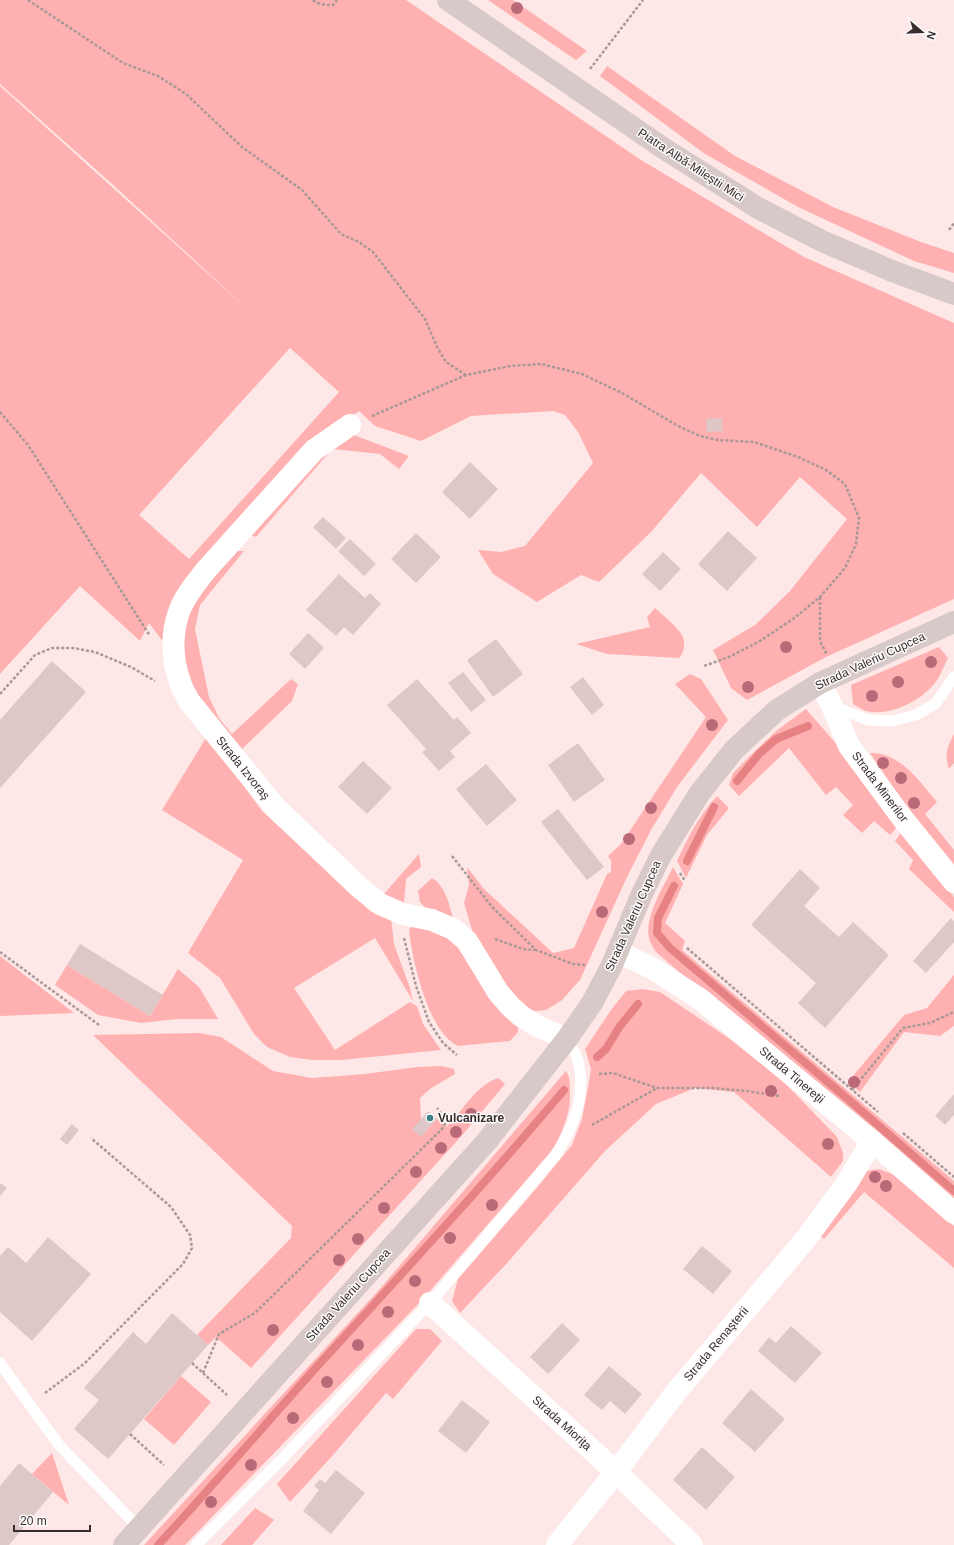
<svg xmlns="http://www.w3.org/2000/svg" width="954" height="1545" font-family="Helvetica,sans-serif">
<rect width="100%" height="100%" fill="#fee8e7"/>
<path fill="#feb1b0" fill-rule="evenodd" d="M0,0h406l235,160 163,97 150,66v276l-128,58 -79,43 -16,-12 -18,-38 42,-25 35,-34 57,-72 -47,-42 -43,50 -56,-54 -50,59 -52,50 -18,-7 -44,27 -44,-28 -15,-24 23,2 24,-6 68,-83 -15,-31 -13,-17 -12,-4 -82,5 -50,25 -46,-15 -16,-15 -53,36 -142,196 -15,-20 -9,18 -60,-55 -80,88v-588l254,229 -142,-131 -112,-100zM290,348l49,44 -150,167 -50,-44z
M488,0h25l74,51 -11,9z
M607,66l128,90 98,51 88,35 33,11v20l-40,-12 -116,-54 -93,-53 -105,-78z
M354,435l55,21 -10,13 -19,-15 -48,-5 -76,88 -12,-4 71,-78z
M235,551h9l-44,54 -5,24 14,68 10,21 13,16 59,-55 7,5 -6,17 -50,48 -46,-55 -16,-46 9,-44z
M655,608c6,5 25,22 27,27 4,7 2,18 -3,23l-72,-4 -31,-10 74,-17 -3,-10z
M939,647l9,11c-3,6 -6,13 -9,19 -13,22 -47,40 -73,34 -4,-1 -9,-5 -13,-7l-2,-19z
M690,674l11,5 27,41 -51,67 -26,43 -24,47 -47,103 -18,20 -16,10 -19,2 -13,-12 -39,-60 -11,-37 5,-18 -2,-18 17,22 69,64 21,-5 33,-74 4,-2v-11l-3,-5 13,-12 85,-127 -31,-33z
M806,709l33,38 60,78 -9,10 -16,-14 -12,12 -19,-18 10,-10 -17,-18 -10,8 -37,-47 -50,48 -10,-11 4,-12 23,-23 20,-19z
M954,734v29l-5,6c-5,-15 -2,-21 5,-35z
M207,736l55,75 108,100 21,6 3,27 16,44 3,13 -38,-63 -81,50 41,62 75,-48 7,4 6,18 18,26 -100,10h-29l-22,-3 -23,-10 -13,-13 -34,-56 -32,-25 55,-93 -81,-50z
M870,753c30,-1 49,28 67,49l-12,12 29,36v19l-34,-42z
M717,796l12,12 -22,27 -21,43 -9,-17c10,-22 23,-47 40,-65z
M903,830l51,67v15l-45,-43 4,-9 -18,-19z
M419,854l2,13 -15,12 -2,24 -21,-8z
M673,867l10,17 -18,39 20,18 -3,9 272,231v22l-212,-177 -86,-74c-2,-4 -5,-7 -6,-11 -8,-21 14,-55 23,-74z
M432,878c14,8 18,29 22,44l-27,-13 -7,-7 -2,-11z
M416,923l31,9 71,94v6l-8,9 -52,5c-30,-14 -46,-86 -49,-117z
M0,956l74,57 -74,3z
M67,965l83,51 28,-47 21,18 19,32h-41l-36,4 -43,-8 -43,-30z
M954,975v51l-14,10 -36,-4 -44,60 -12,-10 56,-67 23,-7z
M643,989l17,3 67,45 55,43 55,57 6,16v8l-12,16 -97,-85 -39,-4 -39,16 -51,47 -97,111 -48,51 -8,-12 6,-22 78,-90 36,-44 10,-26 6,-32 3,-18 -6,-20 26,-39 15,-19z
M200,1033l21,4 52,34 39,7 53,-4 52,-7 24,-1 13,3 1,5 -25,15 -10,9 1,22 16,-1 9,8c17,-16 29,-41 52,-49l7,6 -40,48 -214,236 -35,-31 -8,8 -11,-10 94,-97 1,-12 -199,-191z
M566,1071c4,6 4,12 4,19 1,23 -6,37 -16,58l-131,151 -238,246h-41l234,-254z
M879,1169l13,5 62,52v42l-90,-76 -40,47 -5,-4 48,-64z
M416,1329h14l12,12 -49,58 -7,-6 -52,61 -44,48 -13,-18z
M181,1376l30,26 -37,43 -30,-26z
M52,1453l17,52 -37,-31z
M255,1508l19,12 -22,25h-31z"/>
<g fill="none" stroke-linecap="round" stroke-linejoin="round">
<path stroke="#e68283" stroke-width="8" d="M737,781l22,-27 17,-15 32,-13
M687,861l27,-54
M674,886l-16,32 -1,15 13,15 179,152 105,91
M597,1057l9,-8 14,-23 18,-22
M158,1545c53,-57 103,-116 155,-174 85,-93 170,-185 251,-281"/>
</g>
<path fill="#ddc8c7" d="M722,418l1,13 -16,1 -1,-13z
M470,462l28,27 -28,30 -28,-27z
M323,517l23,21 -10,11 -23,-22z
M728,531l29,27 -30,33 -29,-27z
M416,533l25,24 -25,26 -25,-24z
M350,539l26,25 -12,12 -26,-25z
M663,552l18,17 -21,22 -18,-17z
M339,574l26,24 5,-5 11,11 -28,31 -9,-8 -8,9 -30,-26z
M308,633l16,15 -19,21 -16,-15z
M496,639l27,35 -30,23 -26,-37z
M52,661l34,31 -86,96v-68z
M463,672l23,28 -15,12 -23,-29z
M583,677l21,28 -12,10 -22,-28z
M417,679l37,41 3,-3 14,16 -21,18 5,6 -16,14 -17,-19 4,-3 -39,-44z
M578,743l27,37 -31,22 -26,-37z
M363,761l29,27 -25,26 -29,-27z
M486,764l31,36 -30,26 -31,-37z
M558,809l46,58 -17,13 -46,-58z
M800,869l20,19 -16,18 35,31 14,-15 36,33 -64,73 -27,-25 18,-20 -65,-58z
M951,918l3,3v21l-28,31 -13,-12z
M80,944l83,51 -13,21 -83,-51z
M954,1094v21l-9,10 -10,-9z
M428,1111l9,8 -16,18 -9,-8z
M72,1124l7,6 -12,15 -7,-6z
M0,1183l7,5 -7,8z
M48,1237l43,37 -59,67 -32,-29v-56l8,-9 18,16z
M702,1246l30,25 -19,23 -30,-25z
M172,1313l36,32 -100,114 -34,-30 25,-29 -15,-12 49,-56 13,12z
M562,1323l18,17 -32,34 -18,-17z
M791,1326l31,27 -27,30 -37,-32 11,-14 7,6z
M609,1366l33,28 -17,20 -15,-13 -8,9 -18,-15z
M751,1389l34,30 -30,33 -33,-29z
M462,1400l28,22 -24,31 -28,-22z
M702,1447l33,30 -29,33 -33,-30z
M19,1463l34,29 -44,53h-9v-59z
M336,1470l29,23 -34,41 -28,-23 16,-21 -5,-4 6,-7 5,4z"/>
<g fill="none" stroke-linecap="round" stroke-linejoin="round">
<path stroke="#a89897" stroke-width="2.5" stroke-dasharray="3 2" stroke-linecap="butt" d="M28,0l95,63 35,13 28,18 56,53 60,43 39,44 18,8 14,10 52,67 12,28 9,15 20,13
M313,0c6,5 13,5 20,5l4,-5
M590,69l53,-69
M949,230l5,-7
M0,412l28,33 122,191
M372,416l94,-41 44,-9 31,-2 41,10 40,19 56,33 22,10 18,4 36,2 44,15 28,13 19,14 14,34 -3,26 -11,24 -25,29 -27,22 -33,22 -31,16 -25,9
M820,597v44l7,14
M0,694l35,-39 17,-7h21l22,4 36,15 24,14
M452,856l41,52 43,42 37,14 12,1
M680,873l5,8
M404,938l12,48 13,36 14,21 14,12
M495,939l28,10 13,1
M687,948l191,164
M0,952l99,73
M599,1074l14,-1 44,15h56l34,3 32,5
M852,1090l51,-62 27,-5 24,-11
M592,1125l65,-37
M903,1133l51,44
M192,1363l35,32
M203,1373l16,-39 36,-21 187,-184 5,-8 -10,-13
M45,1393l40,-30 98,-99 9,-16 -2,-13 -19,-28 -80,-69
M130,1434l34,31"/>
<path stroke="#fff" stroke-width="11" d="M833,706l35,14 24,1 24,-6 20,-12 18,-26
M0,1363l59,82 80,83
M196,1545l85,-85 149,-157 124,-146c19,-27 34,-65 23,-99 -2,-6 -7,-13 -10,-19"/>
<path stroke="#fff" stroke-width="22" d="M350,425l-36,25 -108,120c-10,13 -22,27 -27,42 -8,22 -7,48 1,70 2,7 6,13 9,19l86,106 84,80 21,17 23,10 29,6 21,9 14,12 31,51 12,14 11,10 16,10 30,13
M820,683l12,23 17,40 54,73 51,63
M618,952l34,16 48,31 172,142 82,72
M430,1303l186,169 76,73
M557,1545l59,-73 60,-80 129,-152 42,-57 25,-42"/>
<path stroke="#d8c9c9" stroke-width="22" d="M448,0l215,148 95,60 64,33 70,30 62,23
M124,1545l363,-404 80,-102 25,-36 19,-36 30,-71 19,-39 39,-63 35,-44 43,-40 43,-27 134,-61"/>
</g>
<g fill="#ba6978">
<circle cx="517" cy="8" r="6"/>
<circle cx="786" cy="647" r="6"/>
<circle cx="931" cy="662" r="6"/>
<circle cx="898" cy="682" r="6"/>
<circle cx="748" cy="687" r="6"/>
<circle cx="872" cy="696" r="6"/>
<circle cx="712" cy="725" r="6"/>
<circle cx="883" cy="763" r="6"/>
<circle cx="901" cy="778" r="6"/>
<circle cx="914" cy="803" r="6"/>
<circle cx="651" cy="808" r="6"/>
<circle cx="629" cy="839" r="6"/>
<circle cx="602" cy="912" r="6"/>
<circle cx="854" cy="1082" r="6"/>
<circle cx="771" cy="1091" r="6"/>
<circle cx="471" cy="1114" r="6"/>
<circle cx="456" cy="1132" r="6"/>
<circle cx="828" cy="1144" r="6"/>
<circle cx="441" cy="1148" r="6"/>
<circle cx="416" cy="1172" r="6"/>
<circle cx="875" cy="1177" r="6"/>
<circle cx="886" cy="1186" r="6"/>
<circle cx="492" cy="1205" r="6"/>
<circle cx="384" cy="1208" r="6"/>
<circle cx="450" cy="1238" r="6"/>
<circle cx="358" cy="1239" r="6"/>
<circle cx="339" cy="1260" r="6"/>
<circle cx="415" cy="1281" r="6"/>
<circle cx="388" cy="1312" r="6"/>
<circle cx="273" cy="1330" r="6"/>
<circle cx="358" cy="1345" r="6"/>
<circle cx="327" cy="1382" r="6"/>
<circle cx="293" cy="1418" r="6"/>
<circle cx="251" cy="1465" r="6"/>
<circle cx="211" cy="1502" r="6"/>
</g>
<circle fill="#398285" stroke="#fefafa" stroke-width="1.5" cx="430" cy="1118" r="4"/>
<g text-anchor="middle" stroke-width="3" stroke-linejoin="round" paint-order="stroke">
<g font-size="12" fill="#362e2e" stroke="#fefafa">
<text transform="translate(691 165) rotate(33)" y="4">Piatra Albă-Mileștii Mici</text>
<text transform="translate(870 661) rotate(-25)" y="4">Strada Valeriu Cupcea</text>
<text transform="translate(243 768) rotate(51)" y="4">Strada Izvoraş</text>
<text transform="translate(880 787) rotate(53)" y="4">Strada Minerilor</text>
<text transform="translate(633 916) rotate(-66)" y="4">Strada Valeriu Cupcea</text>
<text transform="translate(792 1075) rotate(40)" y="4">Strada Tinereţii</text>
<text transform="translate(348 1295) rotate(-48)" y="4">Strada Valeriu Cupcea</text>
<text transform="translate(716 1344) rotate(-50)" y="4">Strada Renaşterii</text>
<text transform="translate(562 1423) rotate(42)" y="4">Strada Mioriţa</text>
</g>
<g font-size="12" font-weight="bold" fill="#362e2e" stroke="#fefafa" text-anchor="start">
<text x="438" y="1122">Vulcanizare</text>
</g>
</g>
<g transform="translate(922 32) rotate(109)" stroke="#fefafa" stroke-width="3" paint-order="stroke">
<path d="M0-3L7 15L0 10L-7 15Z" fill="#362e2e"/>
<text y="-6" font-size="11" font-weight="bold" text-anchor="middle" fill="#362e2e">N</text>
</g>
<path d="M14 1525v6h76v-6" fill="none" stroke="#362e2e" stroke-width="2"/>
<text x="20" y="1525" font-size="12" fill="#362e2e" stroke="#fefafa" stroke-width="3" paint-order="stroke">20 m</text>
</svg>
